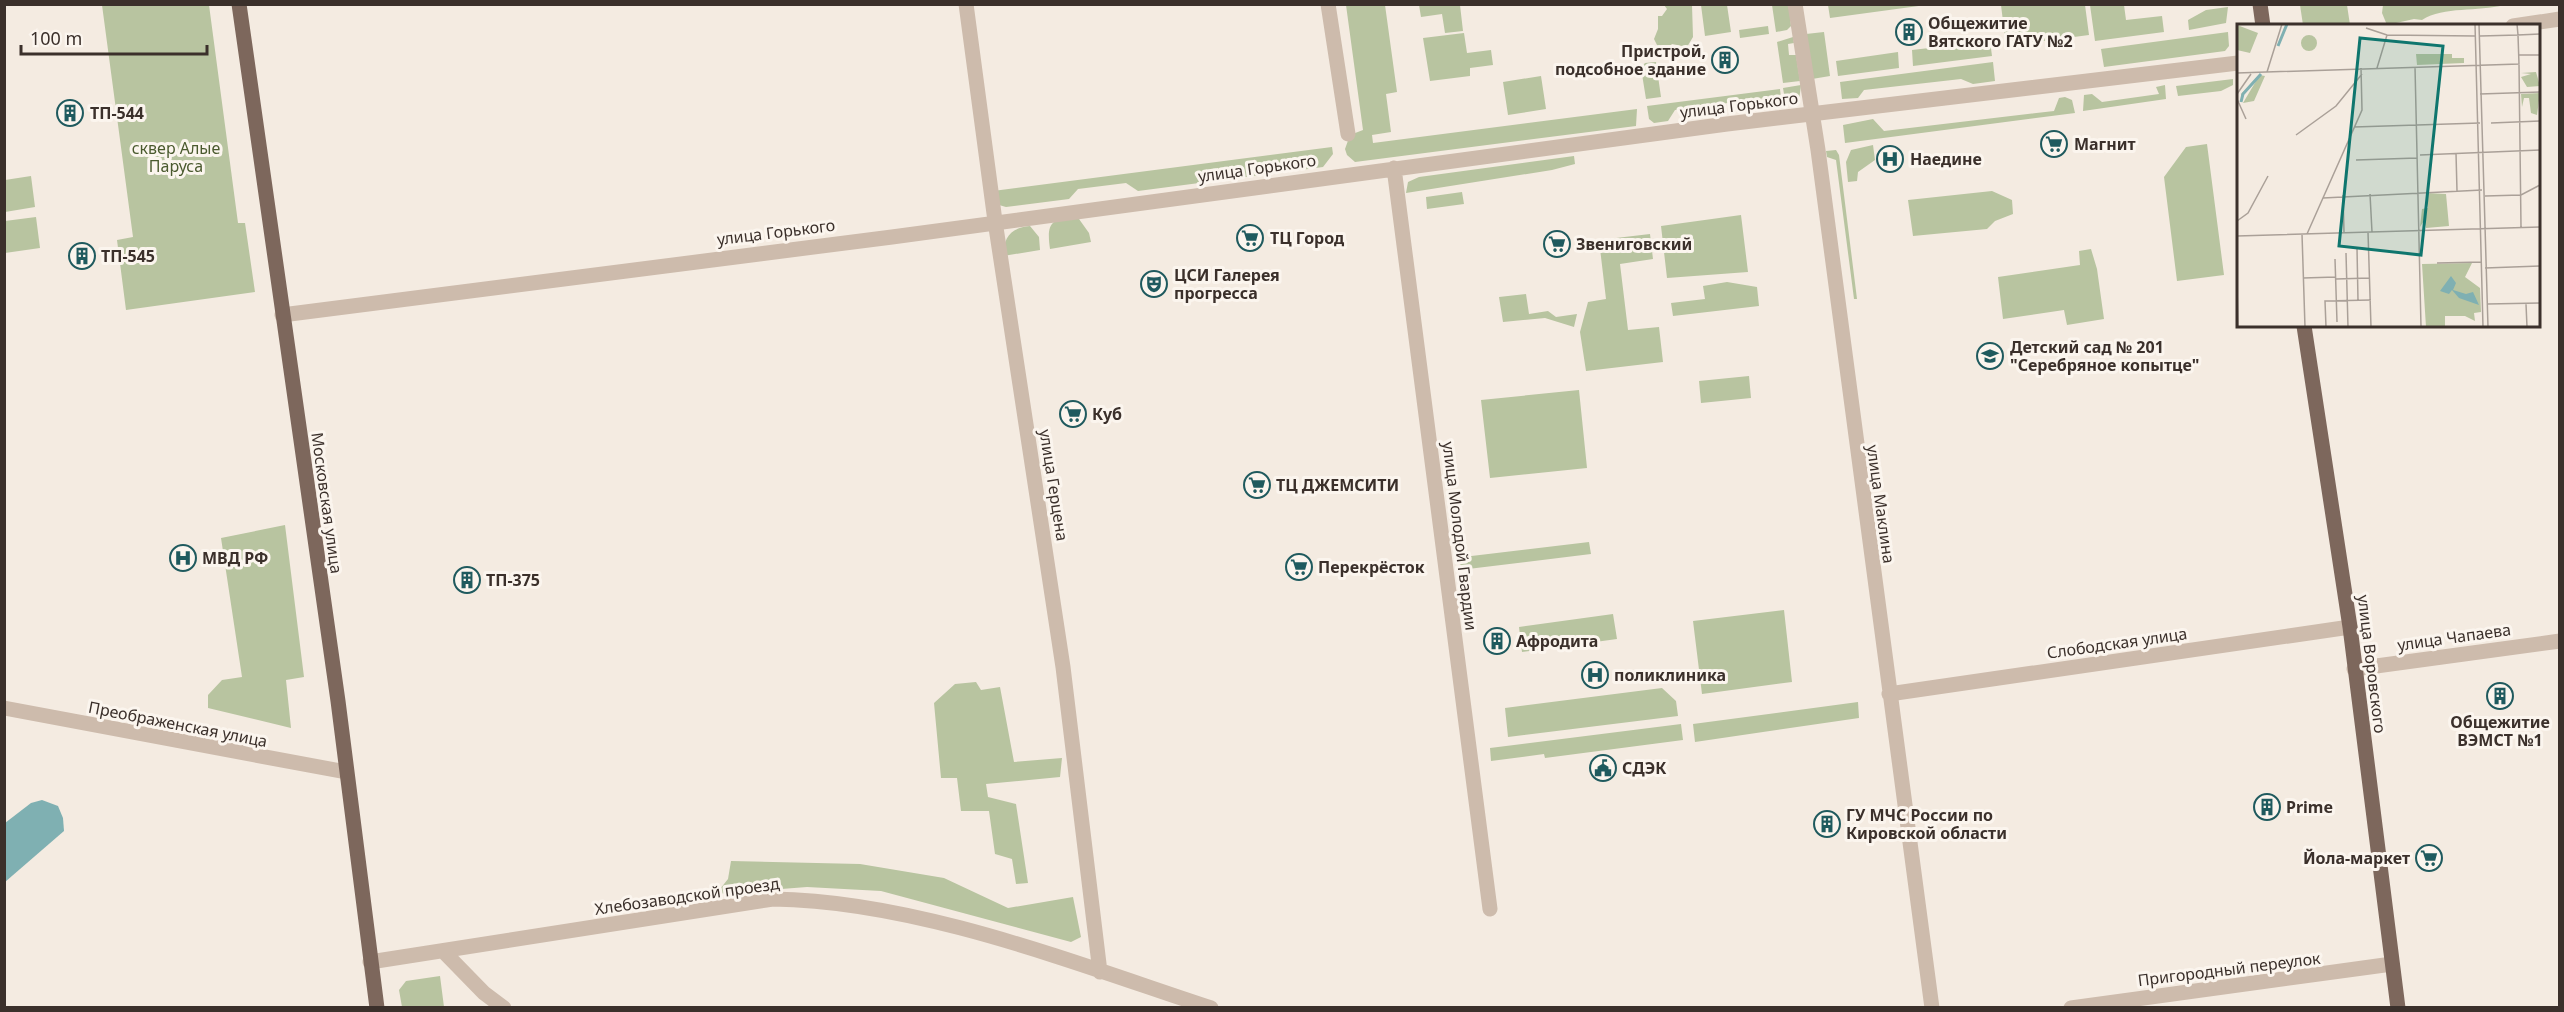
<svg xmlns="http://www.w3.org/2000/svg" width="2564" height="1012" font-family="'Noto Sans',sans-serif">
<rect width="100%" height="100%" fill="#f4ebe1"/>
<path fill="#b8c4a0" d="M102,5h107l29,218h7l10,69 -129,18 -9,-70 16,-3z
M1346,5h39l12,87 -11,2 5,38 -19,3 1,8 264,-34 -1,17 -281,36 -8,-7 -2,-6 5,-14 13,-5z
M1419,5h41l3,26 -18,2 -3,-19 -21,3z
M1664,5h28l1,32 -6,10 -15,-3 -3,3h-11l-4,-8 4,-10v-13h4l5,-7z
M1701,5h26l4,27 -26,4z
M1772,5h17l2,21 -4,4 -11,2z
M1828,5v-1l98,1 -96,13z
M2001,5h84l4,30 -83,11z
M2090,5h34l2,15 36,-4 2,16 -69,9z
M2300,5h47l3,20h-47z
M2383,5l2,-1 119,1c-26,7 -60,1 -82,15l-8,-1 -27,6 -5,-12z
M2228,7l-2,16 -37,7 -1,-10 18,-10z
M1768,26l1,8 -29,4 -1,-8z
M1824,32l6,44 -18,3 -6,-45z
M2228,32l1,14 -4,5 -121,16 -3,-18z
M1464,33l3,20 24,-3 2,15 -23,3v8l-40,5 -7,-43z
M1793,37l1,6 -6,1 1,11h7l4,26 -17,2 -6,-41z
M1990,41l2,15 -79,10 -1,-16z
M1898,52l1,16 -61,8 -2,-15z
M1656,62l5,35 -15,2 -5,-31 4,-5z
M1993,62l2,19 -22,3 -12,-5 -97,11 -6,8 -16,1 -2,-17z
M1541,76l5,33 -38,6 -5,-33z
M2233,79v6l-12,6 -43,5 -2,-10z
M1801,85l-2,16 -13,5 -3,-18z
M2165,85l1,14 -83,12 1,-16 8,-1 10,8 57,-8 -3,-7z
M1780,89l2,17 -9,-9 -98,13 -7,11 -14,2 -5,-4 -2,-13z
M2065,97l7,3 3,13 -230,30 -2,-18 30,-6 11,12 170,-20 5,-13z
M2207,144l17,131 -47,6 -13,-104 22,-30z
M1873,145l2,15 -17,12 -1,9 -9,1 -2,-20 5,-12z
M1332,147l1,7 -10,13 -185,24 -12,-8 -48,6 -9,10 -63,8 -7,-2 -6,-14z
M1836,150l3,5 18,144h-3l-18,-139 -9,-3 -1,-6z
M1574,156l1,8 -23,6 -146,23 2,-11 11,-5z
M31,176l4,31 -30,5v-32z
M1992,191l20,9 1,14 -18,7 -8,8 -74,7 -5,-36z
M1462,192l2,12 -37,5 -1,-12z
M1741,215l7,57 -81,6 -6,-52z
M36,217l4,31 -35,5v-32z
M1079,219l10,14 2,9 -41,7c-4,-27 2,-32 29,-30z
M1030,226l9,11 1,13 -37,6c1,-19 7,-28 27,-30z
M1650,234l3,25 -33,5 8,66 31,-3 4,35 -77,9 -6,-39 8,-30 18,-3 -7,-59z
M2091,249l6,20 7,50 -37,6 -3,-15 -61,9 -5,-42 82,-12 -1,-14z
M1727,282l30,5 2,19 -86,10 -2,-13 34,-4 -2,-13z
M1526,294l3,20 19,-3 8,6 21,-3 -3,13 -29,-9 -42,4 -4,-25z
M1749,376l2,22 -50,5 -2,-22z
M1579,390l8,78 -97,10 -9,-78z
M285,525l19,152 -18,3 5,48 -83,-20v-13l14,-15 20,-3 -21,-139z
M1589,542l2,12 -123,15h-5l-3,-5 3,-7z
M1784,610l8,72 -90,12 -9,-73z
M1613,614l4,25 -95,13 -3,-25z
M976,682l5,8 19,-3 14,75 48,-4 -2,19 -74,7 2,13 28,7 12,79 -12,1 -4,-25 -17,-5 -6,-43h-28l-4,-33h-16l-7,-75 21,-19z
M1662,688l14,13 2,15 -170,21 -3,-29z
M1858,702l1,16 -164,24 -2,-18z
M1681,724l2,16 -138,18 -1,-4 -53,7 -1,-13z
M731,861l129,3 84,14 64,30 65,-11 8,40 -10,5 -190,-51 -74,-4 -91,7 12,-15z
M440,976l4,31h-42l-3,-17 7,-9z"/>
<path fill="#7fb0b2" d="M42,800l16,6 5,12 1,13 -59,51v-59l26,-20z"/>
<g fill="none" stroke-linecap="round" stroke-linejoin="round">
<path stroke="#cdbbac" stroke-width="15" d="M966,4l29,217 68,446 37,305
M1328,4l20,130
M1795,4l23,146 114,858
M2513,26l47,-7
M1394,168l96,741
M282,315l610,-78 835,-113 511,-61
M2354,669l206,-28
M1889,694l461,-67
M4,708l342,64
M443,951l41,42 20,15
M370,962l403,-63c144,2 301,64 438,109
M2071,1008l321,-44"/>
<path stroke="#7d675c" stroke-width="15" d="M239,4l99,697 39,307
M2260,4l3,22
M2304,326l46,301 48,381"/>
</g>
<defs>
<symbol id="building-ring" viewBox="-11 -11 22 22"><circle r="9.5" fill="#fbf5ee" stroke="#1f5a5e" stroke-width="1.5"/><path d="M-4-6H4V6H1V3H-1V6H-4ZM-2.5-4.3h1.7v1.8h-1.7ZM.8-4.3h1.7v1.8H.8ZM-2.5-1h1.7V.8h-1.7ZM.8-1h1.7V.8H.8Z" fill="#1f5a5e"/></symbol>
<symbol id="supermarket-ring" viewBox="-11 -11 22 22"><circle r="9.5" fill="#fbf5ee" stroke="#1f5a5e" stroke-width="1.5"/><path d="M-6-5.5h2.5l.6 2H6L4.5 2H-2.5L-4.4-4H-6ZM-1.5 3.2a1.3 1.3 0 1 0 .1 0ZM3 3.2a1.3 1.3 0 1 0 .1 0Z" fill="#1f5a5e"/></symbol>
<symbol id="hospital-ring" viewBox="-11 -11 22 22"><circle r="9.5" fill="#fbf5ee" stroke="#1f5a5e" stroke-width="1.5"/><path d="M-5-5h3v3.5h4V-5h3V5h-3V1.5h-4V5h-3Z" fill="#1f5a5e"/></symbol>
<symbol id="theatre-ring" viewBox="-11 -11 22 22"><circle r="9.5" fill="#fbf5ee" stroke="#1f5a5e" stroke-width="1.5"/><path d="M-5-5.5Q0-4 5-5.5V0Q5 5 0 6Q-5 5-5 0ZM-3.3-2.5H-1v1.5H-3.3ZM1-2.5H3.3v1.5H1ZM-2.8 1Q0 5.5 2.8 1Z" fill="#1f5a5e"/></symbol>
<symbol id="school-ring" viewBox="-11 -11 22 22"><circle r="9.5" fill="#fbf5ee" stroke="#1f5a5e" stroke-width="1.5"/><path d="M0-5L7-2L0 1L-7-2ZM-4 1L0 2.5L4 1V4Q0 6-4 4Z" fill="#1f5a5e"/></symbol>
<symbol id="civic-ring" viewBox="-11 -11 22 22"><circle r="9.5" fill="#fbf5ee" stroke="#1f5a5e" stroke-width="1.5"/><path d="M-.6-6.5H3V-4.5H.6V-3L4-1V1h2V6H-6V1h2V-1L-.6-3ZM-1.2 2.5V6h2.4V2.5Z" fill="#1f5a5e"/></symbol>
</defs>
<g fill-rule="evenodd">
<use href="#building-ring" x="1894" y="17" width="30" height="30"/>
<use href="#building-ring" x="1710" y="45" width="30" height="30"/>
<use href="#building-ring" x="55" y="98" width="30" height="30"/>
<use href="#supermarket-ring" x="2039" y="129" width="30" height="30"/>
<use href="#hospital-ring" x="1875" y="144" width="30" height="30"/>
<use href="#supermarket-ring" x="1235" y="223" width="30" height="30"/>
<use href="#supermarket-ring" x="1542" y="229" width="30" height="30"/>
<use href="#building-ring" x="67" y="241" width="30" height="30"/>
<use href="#theatre-ring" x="1139" y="269" width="30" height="30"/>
<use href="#school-ring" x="1975" y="341" width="30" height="30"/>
<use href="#supermarket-ring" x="1058" y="399" width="30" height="30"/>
<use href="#supermarket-ring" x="1242" y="470" width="30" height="30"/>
<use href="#hospital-ring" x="168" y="543" width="30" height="30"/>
<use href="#supermarket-ring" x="1284" y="552" width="30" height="30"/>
<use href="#building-ring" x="452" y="565" width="30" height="30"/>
<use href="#building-ring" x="1482" y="626" width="30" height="30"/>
<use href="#hospital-ring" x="1580" y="660" width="30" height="30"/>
<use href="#building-ring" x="2485" y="681" width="30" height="30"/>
<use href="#civic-ring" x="1588" y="753" width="30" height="30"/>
<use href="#building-ring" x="2252" y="792" width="30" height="30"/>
<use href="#building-ring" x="1812" y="809" width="30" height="30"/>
<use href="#supermarket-ring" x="2414" y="843" width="30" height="30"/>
</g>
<g text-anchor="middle" stroke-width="6" stroke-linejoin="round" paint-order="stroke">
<g font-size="16" font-weight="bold" fill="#3b302b" stroke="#fbf5ee" text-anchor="start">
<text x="1928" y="29">Общежитие<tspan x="1928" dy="18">Вятского ГАТУ №2</tspan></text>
<text x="1706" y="57" text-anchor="end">Пристрой,<tspan x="1706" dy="18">подсобное здание</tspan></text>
<text x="90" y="119">ТП-544</text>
<text x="2074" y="150">Магнит</text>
<text x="1910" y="165">Наедине</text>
<text x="1270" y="244">ТЦ Город</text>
<text x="1576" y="250">Звениговский</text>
<text x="101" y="262">ТП-545</text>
<text x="1174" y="281">ЦСИ Галерея<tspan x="1174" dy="18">прогресса</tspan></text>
<text x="2010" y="353">Детский сад № 201<tspan x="2010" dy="18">"Серебряное копытце"</tspan></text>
<text x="1092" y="420">Куб</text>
<text x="1276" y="491">ТЦ ДЖЕМСИТИ</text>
<text x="202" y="564">МВД РФ</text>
<text x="1318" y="573">Перекрёсток</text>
<text x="486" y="586">ТП-375</text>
<text x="1516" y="647">Афродита</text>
<text x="1614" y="681">поликлиника</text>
<text x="2500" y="728" text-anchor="middle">Общежитие<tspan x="2500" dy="18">ВЭМСТ №1</tspan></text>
<text x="1622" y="774">СДЭК</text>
<text x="2286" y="813">Prime</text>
<text x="1846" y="821">ГУ МЧС России по<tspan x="1846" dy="18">Кировской области</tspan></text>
<text x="2410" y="864" text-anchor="end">Йола-маркет</text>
</g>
<g font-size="16" fill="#3b302b" stroke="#fbf5ee">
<text transform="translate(1739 105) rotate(-7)" y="6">улица Горького</text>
<text transform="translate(1257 168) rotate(-8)" y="6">улица Горького</text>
<text transform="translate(776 232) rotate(-7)" y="6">улица Горького</text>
<text transform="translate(1054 485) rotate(81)" y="6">улица Герцена</text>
<text transform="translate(327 503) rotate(82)" y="6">Московская улица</text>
<text transform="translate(1881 504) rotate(82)" y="6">улица Маклина</text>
<text transform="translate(1460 536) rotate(83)" y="6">улица Молодой Гвардии</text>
<text transform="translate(2454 637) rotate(-8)" y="6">улица Чапаева</text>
<text transform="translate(2117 643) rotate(-8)" y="6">Слободская улица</text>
<text transform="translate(2372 664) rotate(83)" y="6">улица Воровского</text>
<text transform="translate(178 724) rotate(11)" y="6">Преображенская улица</text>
<text transform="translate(687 896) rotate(-8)" y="6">Хлебозаводской проезд</text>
<text transform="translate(2229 969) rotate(-7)" y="6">Пригородный переулок</text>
</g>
<g font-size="16" fill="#4a5a2e" stroke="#fbf5ee">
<text x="176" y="154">сквер Алые<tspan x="176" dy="18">Паруса</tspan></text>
</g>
</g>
<g transform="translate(2237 24)">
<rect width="303" height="303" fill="#f4ebe1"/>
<path d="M0,1l21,8 -8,20 -13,-3zM64 19a8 8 0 1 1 16 0a8 8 0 1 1-16 0ZM179,30h36v4h12v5l-47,2zM299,48l4,14 -13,1 -6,-10 10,-3 -10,-1zM22,51l6,1 -11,25 -11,2 16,-27 -15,15 -3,10v-7zM303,69l-3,22 -6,-2 -2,-15h-5l-2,9 -1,-13zM189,169l20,1 3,32 -23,2 -1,-9 -5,8 2,-18 6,-1zM235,239l-7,14 15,11 1,24 -7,1 1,8 -10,-5h-20v11h-19l-4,-63z" fill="#b8c4a0"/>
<path d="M214,252l5,7 -3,7 13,4 7,-2 6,13 -20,-7 -7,-8 -3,4 -9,-3z" fill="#7fb0b2"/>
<path fill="none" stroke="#7fb0b2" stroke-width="3" d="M41,22l9,-22M4,78l2,-8 18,-20"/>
<path fill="none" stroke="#aaa098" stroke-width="1.5" d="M238,0l8,303M242,0l9,303M129,4l21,7M243,12l38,-1 -1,-11M282,31h21M282,40l2,163M178,43l6,260M140,44l10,-33 88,1M30,48l15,-48M0,49l282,-9 -1,-29 22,-1M0,70l14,-20M243,70l60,-2M0,75l9,20M254,99l49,-2M117,103l126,-4M59,111l40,-29 26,-32M219,129l1,38M183,131l120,-5M119,136l61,-2M133,170l2,38M106,171l1,37M248,172l36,-1 19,-10M86,174l159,-8M0,197l11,-8 20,-37M131,208l3,95M65,210l3,93M70,210l55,-124 -1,-42M0,212l303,-9M120,224l1,52M109,229l2,74M98,235l2,63M200,239l45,-1M248,244l55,-2M66,254l33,-1M99,255l34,-1M0,262l1,41M250,280l53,-1M289,280l1,23M89,303l-1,-26 46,-1"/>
<path fill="#0f766e" fill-opacity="0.15" stroke="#0f766e" stroke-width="3" d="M123,14l83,8 -22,209 -82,-9z"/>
<rect width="303" height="303" fill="none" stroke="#3b302b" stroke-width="3"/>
</g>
<rect width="2564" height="1012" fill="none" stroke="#3b302b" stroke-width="12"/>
<path d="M21 45v9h186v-9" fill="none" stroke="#3b302b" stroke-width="3"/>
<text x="30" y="45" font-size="18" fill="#3b302b" stroke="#fbf5ee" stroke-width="4.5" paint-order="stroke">100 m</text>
</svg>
